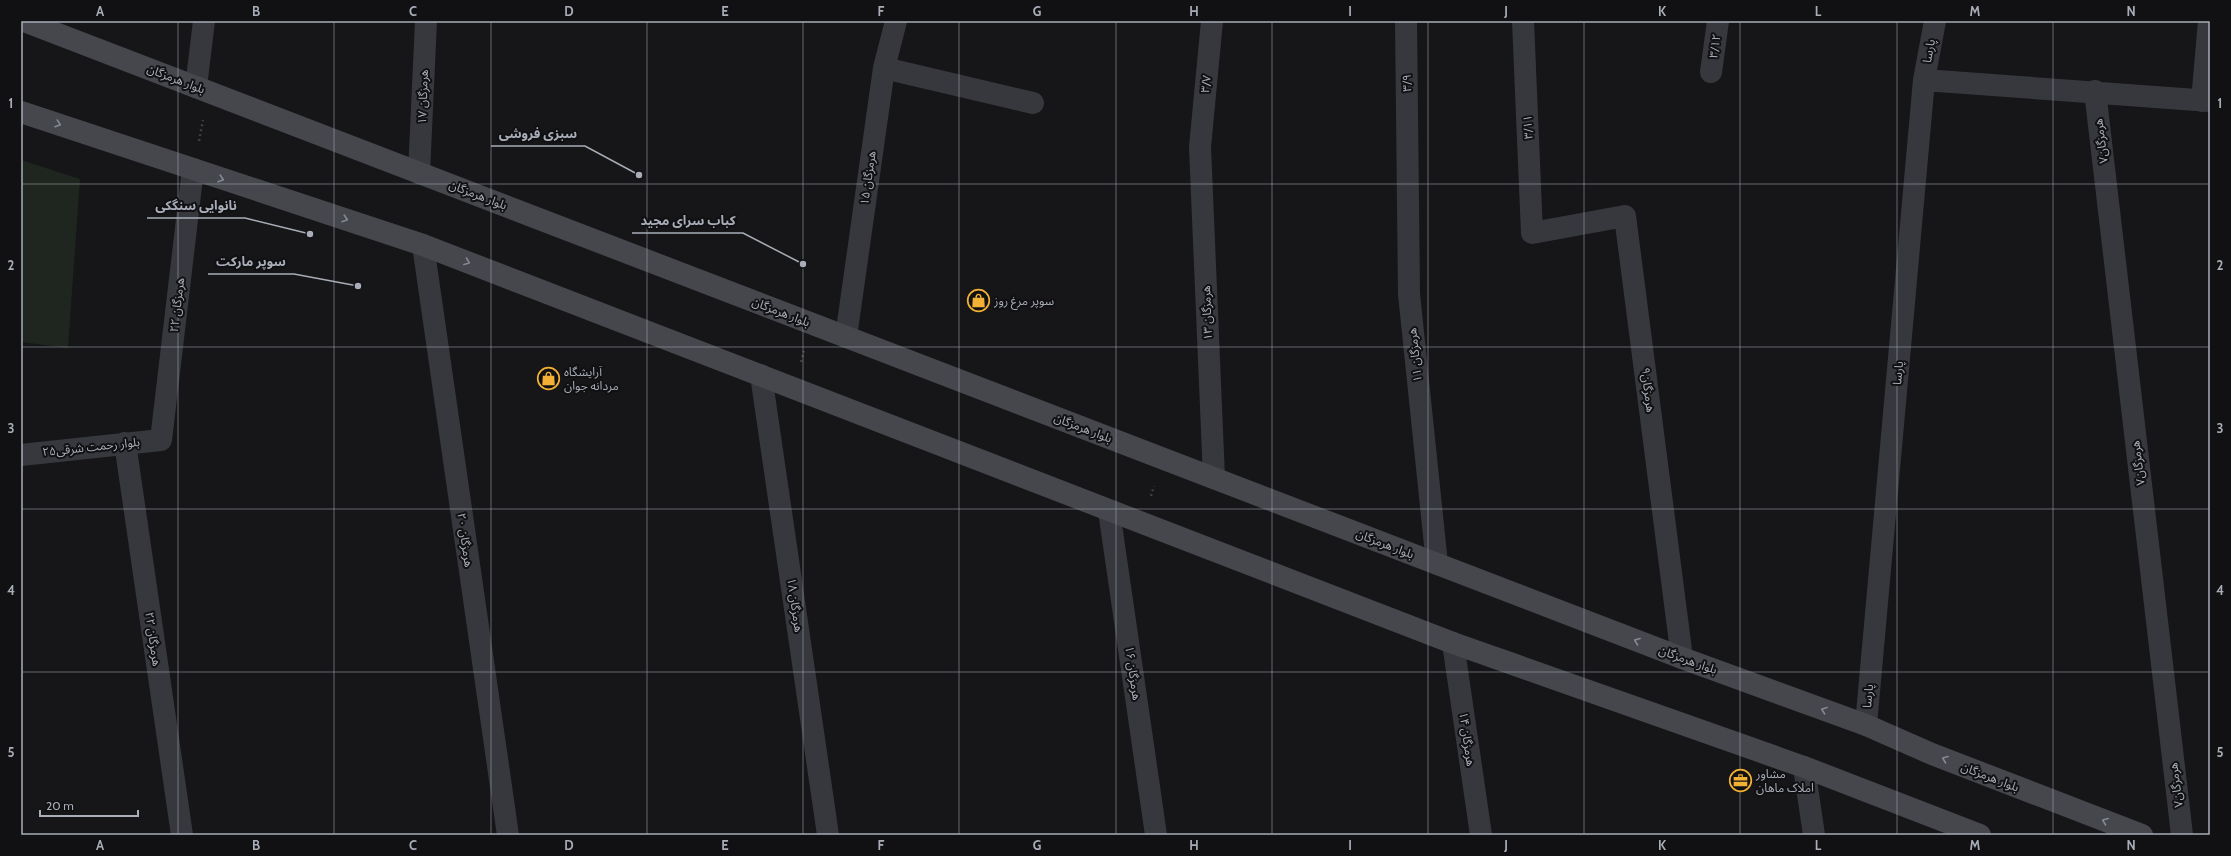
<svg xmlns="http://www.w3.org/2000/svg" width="2231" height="856" font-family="Cabin,'Noto Sans Arabic',sans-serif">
<rect width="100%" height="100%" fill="#161618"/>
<path fill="#1e261f" d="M21,160l59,19 -12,169 -47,-6z"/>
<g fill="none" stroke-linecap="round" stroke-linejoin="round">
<path stroke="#3d3f44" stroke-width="2.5" stroke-dasharray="2 3" stroke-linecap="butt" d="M199,141l4,-21
M801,362l3,-11
M1151,496l3,-10"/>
<path stroke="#37383d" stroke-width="22" d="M1212,21l-12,126 14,331
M1406,21l3,273 28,270
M1523,21l9,212 93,-17 57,442
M884,68l149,35
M1711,72l7,-51
M1924,80l286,21
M196,87l8,-66
M2095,91l87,744
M2202,101l7,-80
M419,173l7,-152
M423,245l85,590
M846,337l38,-269 12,-47
M761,375l67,460
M125,443l57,392
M21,455l140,-15 32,-271
M1109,511l47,324
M1453,643l28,192
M1866,725l58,-645 11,-59
M1804,767l10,68"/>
<path stroke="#45474d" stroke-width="22" d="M24,21l1658,637 184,67 66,29 210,81
M21,112l402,133 1030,398 351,124 176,68"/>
</g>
<defs><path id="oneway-chevron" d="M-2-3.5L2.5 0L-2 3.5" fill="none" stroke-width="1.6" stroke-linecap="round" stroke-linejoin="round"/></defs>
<g stroke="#858993">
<use href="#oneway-chevron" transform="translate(58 124) rotate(19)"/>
<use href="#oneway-chevron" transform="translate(221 179) rotate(18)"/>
<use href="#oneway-chevron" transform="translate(345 219) rotate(18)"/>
<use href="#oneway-chevron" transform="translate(467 262) rotate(21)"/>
<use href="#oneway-chevron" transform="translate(1637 641) rotate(-159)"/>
<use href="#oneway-chevron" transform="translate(1824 710) rotate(-160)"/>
<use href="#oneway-chevron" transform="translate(1945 759) rotate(-159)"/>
<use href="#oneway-chevron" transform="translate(2105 821) rotate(-159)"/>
</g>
<path fill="none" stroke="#a8adb8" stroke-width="1" stroke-opacity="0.55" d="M178,21v814M334,21v814M491,21v814M647,21v814M803,21v814M959,21v814M1116,21v814M1272,21v814M1428,21v814M1584,21v814M1740,21v814M1897,21v814M2053,21v814M21,184h2189M21,347h2189M21,509h2189M21,672h2189"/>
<defs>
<symbol id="shop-ring" viewBox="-11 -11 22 22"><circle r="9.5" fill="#111113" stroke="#f2b134" stroke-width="1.5"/><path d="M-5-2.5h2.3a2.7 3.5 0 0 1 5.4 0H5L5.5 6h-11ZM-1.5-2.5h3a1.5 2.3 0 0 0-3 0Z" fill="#f2b134"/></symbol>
<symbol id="office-ring" viewBox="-11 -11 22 22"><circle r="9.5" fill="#111113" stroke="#f2b134" stroke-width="1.5"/><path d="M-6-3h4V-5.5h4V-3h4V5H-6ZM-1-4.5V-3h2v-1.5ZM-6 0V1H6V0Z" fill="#f2b134"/></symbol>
</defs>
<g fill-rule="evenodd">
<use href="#shop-ring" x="966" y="288" width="25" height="25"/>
<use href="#shop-ring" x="536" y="366" width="25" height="25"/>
<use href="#office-ring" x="1728" y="768" width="25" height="25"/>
</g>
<g text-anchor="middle" stroke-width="4" stroke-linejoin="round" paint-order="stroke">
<g font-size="12" fill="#a8adb8" stroke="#111113">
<text transform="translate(1715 46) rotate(-82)" y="4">۳/۱۲</text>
<text transform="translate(1929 51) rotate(-80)" y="4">پارسا</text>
<text transform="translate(176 79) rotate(21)" y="4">بلوار هرمزگان</text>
<text transform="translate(1407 83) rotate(-91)" y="4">۳/۹</text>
<text transform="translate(1206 84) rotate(-84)" y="4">۳/۷</text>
<text transform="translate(423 97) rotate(-88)" y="4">هرمزگان ۱۷</text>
<text transform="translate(1528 127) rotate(-93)" y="4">۳/۱۱</text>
<text transform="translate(2101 141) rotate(-97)" y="4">هرمزگان۷</text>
<text transform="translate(868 178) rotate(-82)" y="4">هرمزگان ۱۵</text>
<text transform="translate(478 195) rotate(21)" y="4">بلوار هرمزگان</text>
<text transform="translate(177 305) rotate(-83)" y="4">هرمزگان ۲۲</text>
<text transform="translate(781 312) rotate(21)" y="4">بلوار هرمزگان</text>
<text transform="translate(1207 313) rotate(-92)" y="4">هرمزگان ۱۳</text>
<text transform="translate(1415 355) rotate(-96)" y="4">هرمزگان ۱۱</text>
<text transform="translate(1898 373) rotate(-85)" y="4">پارسا</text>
<text transform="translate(1648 390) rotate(83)" y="4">هرمزگان۹</text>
<text transform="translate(1083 428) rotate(21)" y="4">بلوار هرمزگان</text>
<text transform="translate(91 447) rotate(-6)" y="4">بلوار رحمت شرقی۲۵</text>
<text transform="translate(2138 463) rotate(-97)" y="4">هرمزگان۷</text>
<text transform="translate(465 540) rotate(82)" y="4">هرمزگان ۲۰</text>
<text transform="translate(1385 544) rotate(21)" y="4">بلوار هرمزگان</text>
<text transform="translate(795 605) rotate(82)" y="4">هرمزگان ۱۸</text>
<text transform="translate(153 639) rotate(82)" y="4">هرمزگان ۲۲</text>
<text transform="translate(1688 660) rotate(20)" y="4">بلوار هرمزگان</text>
<text transform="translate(1133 673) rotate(82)" y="4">هرمزگان ۱۶</text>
<text transform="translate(1868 696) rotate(-85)" y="4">پارسا</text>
<text transform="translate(1467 739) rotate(82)" y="4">هرمزگان ۱۴</text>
<text transform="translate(1990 777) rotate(21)" y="4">بلوار هرمزگان</text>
<text transform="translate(2176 785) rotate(-97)" y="4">هرمزگان۷</text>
</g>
<g font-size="12" fill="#a8adb8" stroke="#111113" text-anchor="start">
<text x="994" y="305">سوپر مرغ روز</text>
<text x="564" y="376">آرایشگاه<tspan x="564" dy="14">مردانه جوان</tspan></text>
<text x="1756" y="778">مشاور<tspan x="1756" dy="14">املاک ماهان</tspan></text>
</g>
</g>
<path fill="none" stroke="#a8adb8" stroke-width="1.5" d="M639 175L585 146H491M310 234L245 218H147M803 264L743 233H632M358 286L294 274H208"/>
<g fill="#a8adb8" stroke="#111113" stroke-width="1.5">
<circle cx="639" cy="175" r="4"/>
<circle cx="310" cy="234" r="4"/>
<circle cx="803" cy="264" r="4"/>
<circle cx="358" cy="286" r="4"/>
</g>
<g font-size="13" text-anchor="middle" font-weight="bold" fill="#a8adb8" stroke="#111113" stroke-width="4" stroke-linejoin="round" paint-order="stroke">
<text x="538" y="138">سبزی فروشی</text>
<text x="196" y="210">نانوایی سنگکی</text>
<text x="688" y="225">کباب سرای مجید</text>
<text x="251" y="266">سوپر مارکت</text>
</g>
<rect width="2231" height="856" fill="none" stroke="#111113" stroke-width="44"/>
<path d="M40 810v6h98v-6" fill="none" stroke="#a8adb8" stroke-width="2"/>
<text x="46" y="810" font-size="12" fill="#a8adb8" stroke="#111113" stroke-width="3" paint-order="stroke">20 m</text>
<rect x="22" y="22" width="2187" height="812" fill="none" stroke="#a8adb8" stroke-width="1.5"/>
<g font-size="13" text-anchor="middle" font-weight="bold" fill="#a8adb8">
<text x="100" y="16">A</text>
<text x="256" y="16">B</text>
<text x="413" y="16">C</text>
<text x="569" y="16">D</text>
<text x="725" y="16">E</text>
<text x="881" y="16">F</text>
<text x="1037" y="16">G</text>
<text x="1194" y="16">H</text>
<text x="1350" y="16">I</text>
<text x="1506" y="16">J</text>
<text x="1662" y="16">K</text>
<text x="1818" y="16">L</text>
<text x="1975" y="16">M</text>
<text x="2131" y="16">N</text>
<text x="11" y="108">1</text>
<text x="2220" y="108">1</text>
<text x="11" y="270">2</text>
<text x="2220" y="270">2</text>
<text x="11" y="433">3</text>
<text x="2220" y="433">3</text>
<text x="11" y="595">4</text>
<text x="2220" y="595">4</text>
<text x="11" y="757">5</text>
<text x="2220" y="757">5</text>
<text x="100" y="850">A</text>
<text x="256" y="850">B</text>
<text x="413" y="850">C</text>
<text x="569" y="850">D</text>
<text x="725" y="850">E</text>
<text x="881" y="850">F</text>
<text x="1037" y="850">G</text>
<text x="1194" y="850">H</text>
<text x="1350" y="850">I</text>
<text x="1506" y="850">J</text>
<text x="1662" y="850">K</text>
<text x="1818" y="850">L</text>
<text x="1975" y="850">M</text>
<text x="2131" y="850">N</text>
</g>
</svg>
